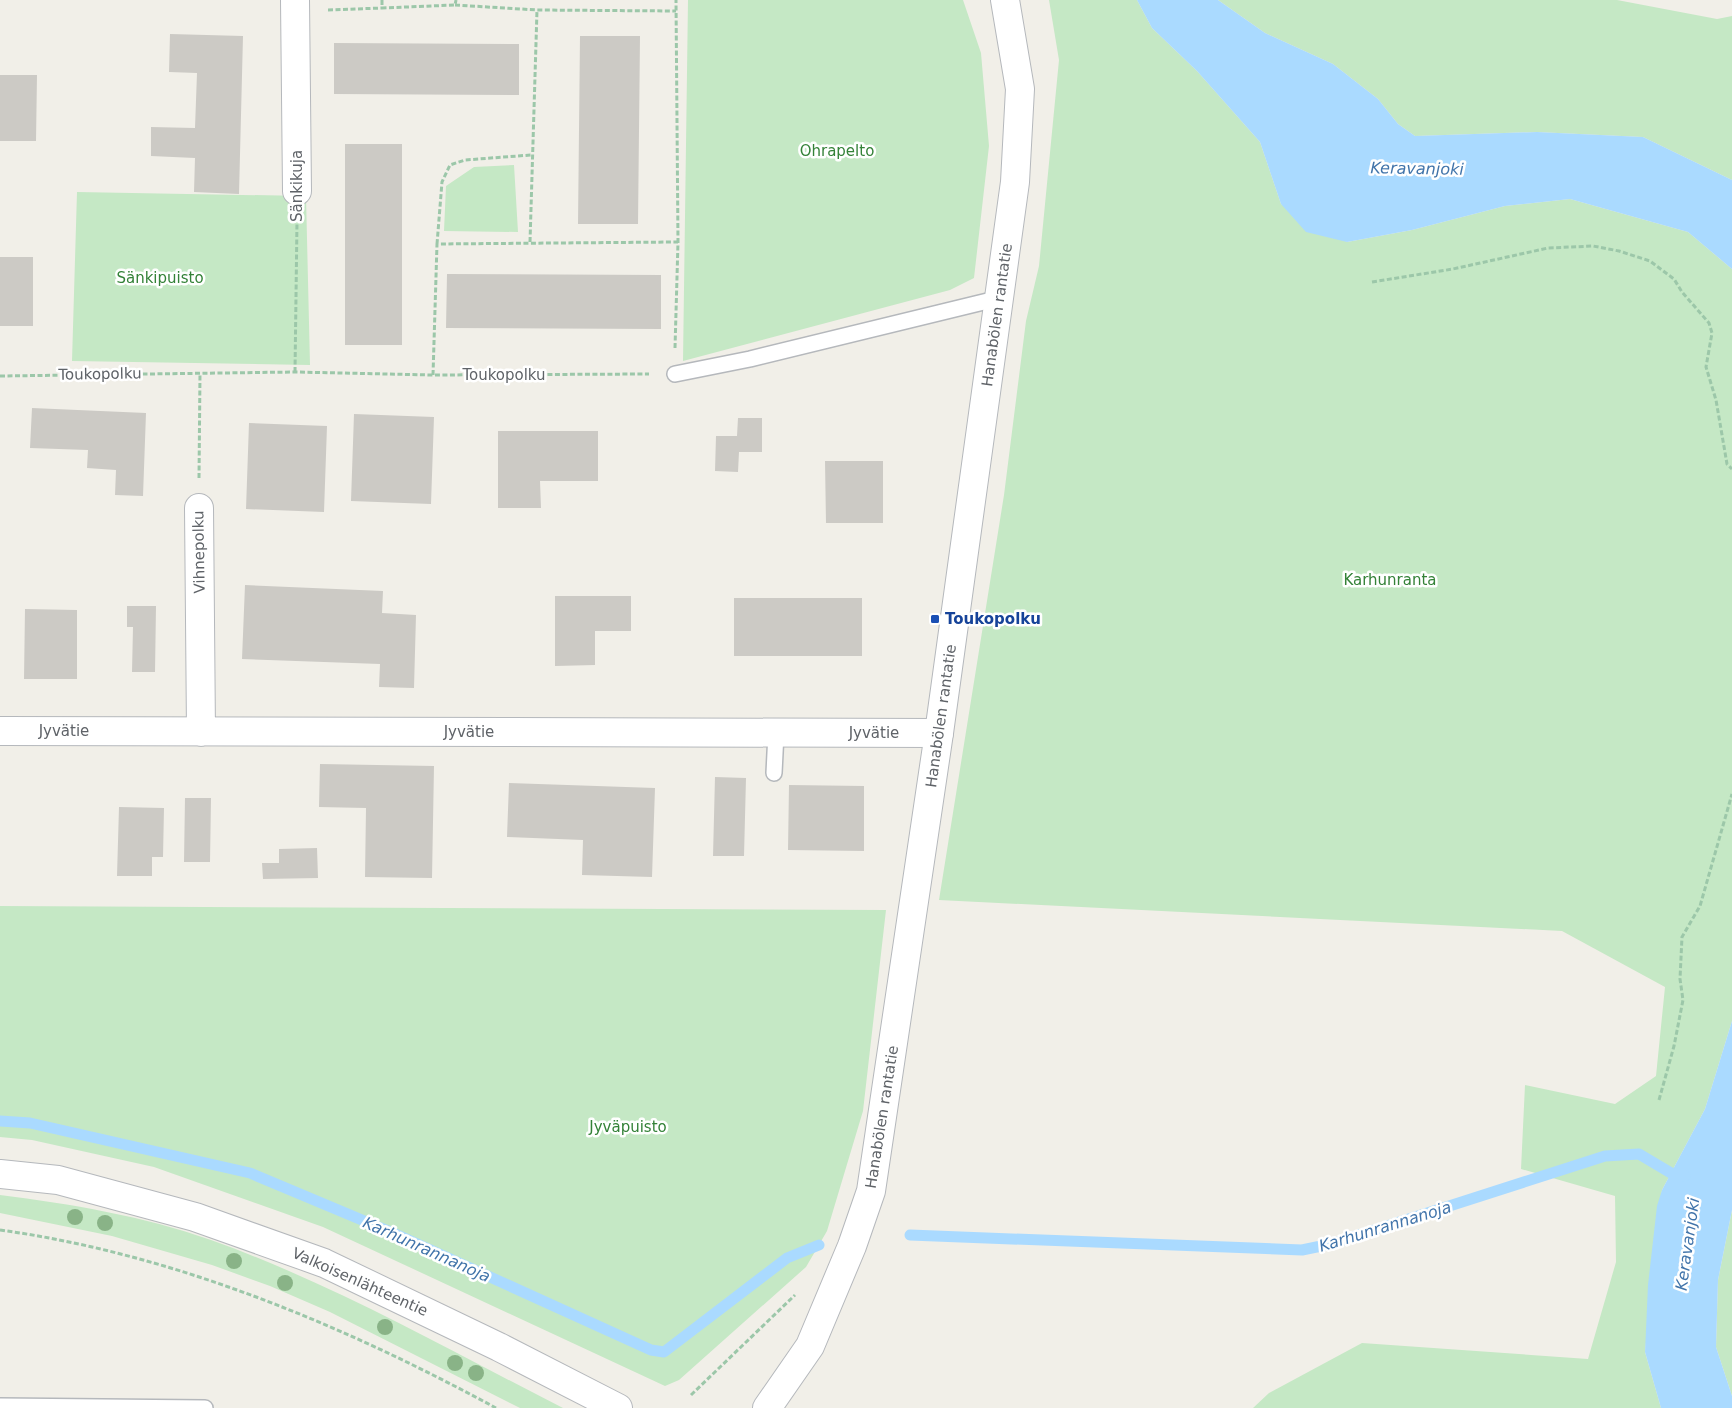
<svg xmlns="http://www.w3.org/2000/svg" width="1732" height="1408" font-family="'DejaVu Sans',sans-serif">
<rect width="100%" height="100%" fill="#f1efe8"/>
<path fill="#c5e8c5" d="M688,0h275l18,53 8,93 -15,132 -24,12 -267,71z
M1049,0h88l15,28 45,43 63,71 21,62 66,38 65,-12 93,-24 65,-7 118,33 44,37v752l-27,88 -43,81 -17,162 16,56h-408l16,-15 93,-50 226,16 28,-97 -1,-66 -94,-27 4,-84 90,19 41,-28 9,-89 -103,-56 -623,-31 65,-405 22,-174 13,-55 20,-206z
M1218,0h399l100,19 15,-3v164l-89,-43 -106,-5 -122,4 -17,-12 -20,-25 -45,-35 -68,-31z
M514,165l4,67 -74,-1 2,-45 28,-19z
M77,192l229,4 4,169 -238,-4z
M0,906l886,4 -23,201 -36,120 -21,36 -127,113 -14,6 -342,-159 -169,-60 -122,-27 -32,-3z
M0,1195c71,9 143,21 211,45 123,44 236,109 352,168h-43l-190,-96 -60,-26 -58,-21 -100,-29 -112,-23z
M1732,1210v186l-16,-49 2,-67z"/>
<path fill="#aadaff" d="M1137,0h81l47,33 68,31 45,35 20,25 17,12 122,-4 106,5 89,43v89l-44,-37 -118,-33 -65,7 -93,24 -65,12 -41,-10 -25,-28 -21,-62 -63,-71 -45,-43z
M1732,1021v189l-14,70 -2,67 16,49v12h-71l-16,-56 3,-67 9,-79 5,-16 43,-81z"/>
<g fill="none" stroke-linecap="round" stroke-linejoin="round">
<path stroke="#aadaff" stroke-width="11" d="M0,1121l30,2 220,50 143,60 258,117 13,2 123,-94 32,-13
M910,1235l392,15 29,-6 274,-88 34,-2 32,19 14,3"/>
</g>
<path fill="#cccac5" d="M170,34l73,2 -4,158 -45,-2 1,-34 -44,-2v-29l44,1 2,-55 -28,-1z
M580,36h60l-2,188h-60z
M334,43l185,1v51l-185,-1z
M0,75h37l-1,66h-36z
M345,144h57v201h-57z
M0,257h33v69h-33z
M447,274l214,1v54l-215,-1z
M32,408l114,5 -3,83 -28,-1 1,-25 -29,-2 1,-18 -58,-2z
M354,414l80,3 -3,87 -80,-3z
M738,418h24v34h-23l-1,20 -23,-1 1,-35h21z
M249,423l78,3 -3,86 -78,-3z
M498,431h100v50h-58l1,27h-43z
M825,461h58v62h-57z
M245,585l138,6 -1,22 34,2 -2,73 -35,-1 1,-23 -138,-5z
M555,596h76v35h-36v34l-40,1z
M734,598h128v58h-128z
M127,606h29l-1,66h-23l1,-45h-6z
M25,609l52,1v69h-53z
M320,764l114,2 -2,112 -67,-1 1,-69 -47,-1z
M715,777l31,1 -2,78h-31z
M509,783l146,5 -3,89 -70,-2 1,-35 -76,-3z
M789,785l75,1v65l-76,-1z
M185,798h26l-1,64h-26z
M119,807l45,1 -1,49h-11v19h-35z
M317,848l1,30 -55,1 -1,-16h17v-14z"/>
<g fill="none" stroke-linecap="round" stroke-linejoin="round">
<defs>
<path id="service" d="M675,374l75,-15 250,-61
M774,773l2,-40
M0,1406l205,2"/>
<path id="minor" d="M295,0l2,191
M199,508l2,224
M0,731l939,2"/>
<path id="tertiary" d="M0,1174l58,6 137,37 129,46 175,84 119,61
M767,1408l43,-62 42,-100 19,-55 68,-458 76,-551 5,-93 -15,-89"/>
</defs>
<use href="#service" stroke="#b5b8bc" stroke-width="18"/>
<use href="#minor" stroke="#b5b8bc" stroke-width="30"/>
<use href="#tertiary" stroke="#b5b8bc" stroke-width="30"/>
<path stroke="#9cc7a9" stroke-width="3" stroke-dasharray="5 2.5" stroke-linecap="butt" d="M382,0v8l73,-3 1,-5
M455,5l82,5 139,1
M328,10l54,-2
M530,242l7,-232
M437,244l5,-62 8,-17 15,-5 66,-5
M1372,282l81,-13 95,-21 45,-2 26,5 31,10 24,18 8,13 27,31 3,10 -6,34 10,33 11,64 5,5
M675,348l3,-106 -2,-242
M295,372l2,-151
M433,375l4,-131 241,-2
M0,376l295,-4 138,3 216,-1
M199,478l1,-105
M1659,1100l15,-54 9,-46 -3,-21 2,-42 18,-31 32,-112
M0,1230c174,24 343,95 496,178
M691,1395l104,-100"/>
<use href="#service" stroke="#fff" stroke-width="15"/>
<use href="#minor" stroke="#fff" stroke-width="28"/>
<use href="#tertiary" stroke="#fff" stroke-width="28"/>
</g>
<g fill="#89b387">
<circle cx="75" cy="1217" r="8"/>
<circle cx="105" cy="1223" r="8"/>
<circle cx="234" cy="1261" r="8"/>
<circle cx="285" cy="1283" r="8"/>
<circle cx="385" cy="1327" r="8"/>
<circle cx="455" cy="1363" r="8"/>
<circle cx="476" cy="1373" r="8"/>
</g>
<rect fill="#1a4fb4" stroke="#fff" stroke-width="2" x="930" y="614" width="10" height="10" rx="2.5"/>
<g text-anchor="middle" stroke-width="5" stroke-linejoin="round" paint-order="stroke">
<g font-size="15" fill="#348238" stroke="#fff">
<text x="837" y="156">Ohrapelto</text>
<text x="160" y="283">Sänkipuisto</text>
<text x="1390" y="585">Karhunranta</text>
<text x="628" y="1132">Jyväpuisto</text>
</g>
<g font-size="15" fill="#5f6368" stroke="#fff">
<text transform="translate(297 186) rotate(-90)" y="5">Sänkikuja</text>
<text transform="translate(997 315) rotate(-82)" y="5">Hanabölen rantatie</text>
<text transform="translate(100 374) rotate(-1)" y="5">Toukopolku</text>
<text x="504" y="380">Toukopolku</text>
<text transform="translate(199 552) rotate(-91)" y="5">Vihnepolku</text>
<text transform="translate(941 716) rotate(-82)" y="5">Hanabölen rantatie</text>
<text x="64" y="736">Jyvätie</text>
<text x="469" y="737">Jyvätie</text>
<text x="874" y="738">Jyvätie</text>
<text transform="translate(882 1117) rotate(-81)" y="5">Hanabölen rantatie</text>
<text transform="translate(360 1282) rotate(24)" y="5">Valkoisenlähteentie</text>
</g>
<g font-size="15" font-weight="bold" fill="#164399" stroke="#fff" text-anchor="start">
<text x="945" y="624">Toukopolku</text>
</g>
<g font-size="16" font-style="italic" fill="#4174aa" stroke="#fff">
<text transform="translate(1417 168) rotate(1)" y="6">Keravanjoki</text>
<text transform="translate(1385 1226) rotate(-17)" y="6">Karhunrannanoja</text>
<text transform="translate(1687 1244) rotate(-82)" y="6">Keravanjoki</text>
<text transform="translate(427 1249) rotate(24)" y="6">Karhunrannanoja</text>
</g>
</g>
</svg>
